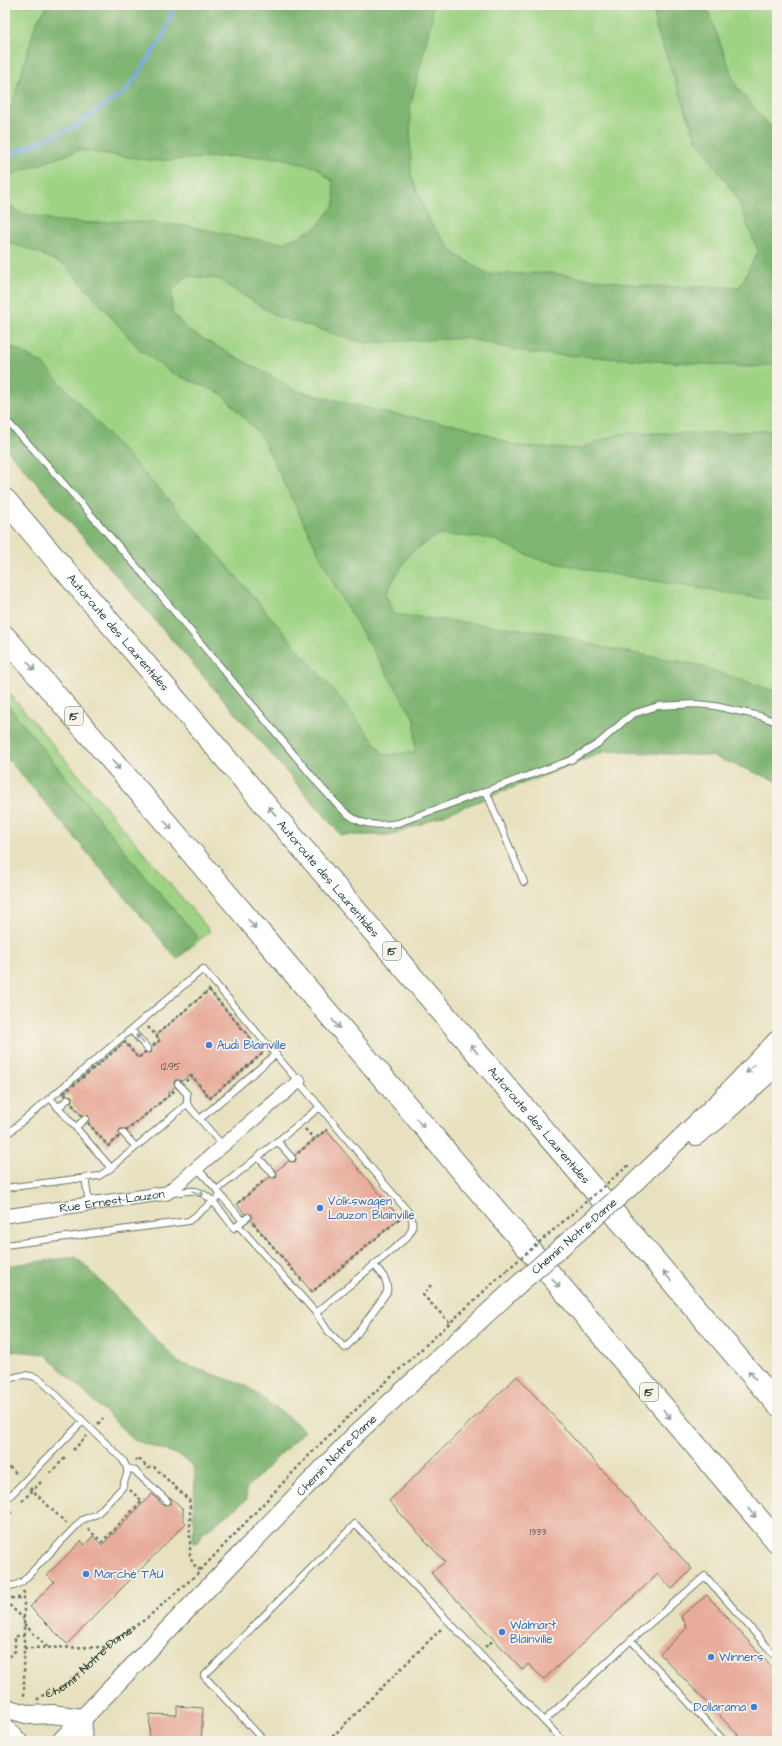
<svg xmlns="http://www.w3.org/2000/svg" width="782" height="1746" font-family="'Architects Daughter',sans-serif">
<rect width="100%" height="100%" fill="#f7f3e8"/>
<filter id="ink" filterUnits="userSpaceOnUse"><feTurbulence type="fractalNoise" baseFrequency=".025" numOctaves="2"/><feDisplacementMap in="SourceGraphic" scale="8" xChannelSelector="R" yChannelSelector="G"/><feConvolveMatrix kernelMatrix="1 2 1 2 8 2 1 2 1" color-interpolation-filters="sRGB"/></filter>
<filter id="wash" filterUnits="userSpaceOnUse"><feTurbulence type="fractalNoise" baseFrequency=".012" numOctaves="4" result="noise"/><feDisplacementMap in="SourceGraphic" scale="16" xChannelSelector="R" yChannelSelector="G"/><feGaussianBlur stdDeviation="0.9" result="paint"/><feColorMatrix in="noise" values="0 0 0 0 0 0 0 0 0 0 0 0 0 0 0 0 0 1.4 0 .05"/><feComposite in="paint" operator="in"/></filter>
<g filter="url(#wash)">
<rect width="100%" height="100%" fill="#e8e1bf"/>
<path fill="#9fd384" stroke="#5f885c" d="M5,5h772v727l-90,-27 -357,83 -325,-363z
M5,688l205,243 -33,28 21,-22 -45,-51 -148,-184z"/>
<path fill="#7fb572" stroke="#4f7953" d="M48,5h384v13l-22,89 1,68 18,46 25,32 34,21 62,-1 105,14h85l18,-36 -22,-55 -40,-57 -40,-112 -2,-22h52l30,81 41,49v229l-25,3 -222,-14 -64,-15 -102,5 -88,-27 -58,-37 -31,-3 -15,15v21l15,18 111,61 89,22 77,13 53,20 61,3 44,-16h98l57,-3v171l-178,-29 -62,-13 -47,-21 -51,-3 -29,18 -25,41 10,20 157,19 53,15 89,16 83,28v89l-65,-25 -106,-5 -213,84h-52l-336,-388v-104l38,21 158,171 143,168 40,52 31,-3v-32l-76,-126 -78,-158 -39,-42 -50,-21 -32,-23 -74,-84 -32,-15 -29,-10v-41l15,13 39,8 36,2 30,-2 64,5 49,11 46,6 32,-15 19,-24 -2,-22 -16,-14 -36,-10 -47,-2 -79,5 -76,-11 -74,27v-66l7,-6 24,-82z
M5,702l148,184 45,51 -21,22 -168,-199 -4,3z
M75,1257l10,8 94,98 66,22 51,38 8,8 -58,58 1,10 -46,36 -3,7 -5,1 2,-75 -14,-12 -47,-16 -89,-86 -32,-3 -8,5v-90z"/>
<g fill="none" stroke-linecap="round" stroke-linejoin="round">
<path stroke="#79aae4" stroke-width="4" d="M5,157l69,-30 53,-37 37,-55 10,-30"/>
</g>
<g id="blocks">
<path fill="#e8ac9b" d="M209,990l54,63 -53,45 -20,-23 -8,6 -3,-1h-4l-1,3 1,4 -7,6 2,2 -43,35 -3,-1h-4l-1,3 1,4 -12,10 -20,-23 1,-3v-4l-3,-1 -4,1 -11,-13 1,-3v-4l-9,-2 62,-52 13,16 7,-6 6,1 1,-6 8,-7 -4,-5z
M326,1130l74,88 -88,74 -61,-72 1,-3 -1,-3h-6l-8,-10 33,-27 6,1 1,-3 -1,-4 13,-10 6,1 1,-3 -1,-4z
M517,1376l175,193 -20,20 -14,-15 -114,105 -16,-15 -5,6 -92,-97 14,-11 -56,-61z
M152,1494l11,11 7,-1 1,-2 -1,-5 13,12v11l3,3 -119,121 -37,-37 24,-25 -7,-7 34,-34 4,4 8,-9 9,9z
M707,1595l70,78v61l-7,7h-26l-84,-87 27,-26 -6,-12z
M177,1706l26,2 -2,33h-52l1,-27 27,1z"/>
</g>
</g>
<g filter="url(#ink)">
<use href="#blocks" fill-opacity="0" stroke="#657665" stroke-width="1"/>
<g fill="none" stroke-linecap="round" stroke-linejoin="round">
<defs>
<path id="lane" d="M5,419l30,32 108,123 179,214c26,28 35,42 76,35l173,-63 28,-17 26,-23 8,-6 25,-8 38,-2 19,2 45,10 17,6
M486,791l38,91
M131,1030l17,19
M178,1084l9,10v10
M50,1098l153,-129 117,138 -103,83 -20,-22
M58,1108l10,-9
M200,1119l76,-65
M76,1127l9,-8
M123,1133l13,14
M5,1136l45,-38 61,70 76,-64 36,42
M277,1141l15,17
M258,1157l15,17
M85,1177l4,27
M5,1188l94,-12 12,-8
M219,1193l24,28
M169,1194c8,-1 18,-4 26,-3 16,2 29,25 39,37l14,-11
M238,1225l78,88 88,-73c8,-7 11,-17 6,-26l-90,-107
M5,1245l184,-24 32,-26
M316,1313l11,17 18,18 7,-7 35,-49c2,-12 -6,-19 -13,-27
M5,1382c13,-8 23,-9 36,-2l82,80 4,8v6l-5,14 -25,26 -15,6 -60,62 -8,4 -9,-2
M127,1468l7,2 33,31
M5,1493l4,4 74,-76
M631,1640l93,101
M544,1721l87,-81 74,-64 72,82
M264,1741l-60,-65 151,-152 208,217"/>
<g id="street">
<path id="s2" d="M5,1216l162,-23 132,-112"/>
</g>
<g id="secondary">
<path d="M696,1136l19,-14 62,-56"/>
<path d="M629,1188l92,-89 56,-59"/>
<path d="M5,1708l25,7 22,-1 31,4"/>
<path d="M5,1727l13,14"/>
<path id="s3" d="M61,1741l295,-307 163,-150"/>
<path d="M82,1741l1,-23"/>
</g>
<g id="highway">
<path id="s4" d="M5,500l772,904"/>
<path d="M5,637l175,202 597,702"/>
</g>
</defs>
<use href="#lane" stroke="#657665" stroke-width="8"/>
<use href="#street" stroke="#657665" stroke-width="15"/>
<use href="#secondary" stroke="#657665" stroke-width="20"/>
<use href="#highway" stroke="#657665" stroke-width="24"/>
<g stroke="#657665" stroke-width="2.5" stroke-dasharray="3 3" stroke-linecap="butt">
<path d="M209,990l54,63 -53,45 -18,-22 -84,70 -45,-52 62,-52 13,16 22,-18 -4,-5z"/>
<path d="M148,1027l8,8"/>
<path d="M305,1129l9,10"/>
<path d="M298,1153l28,-23 1,1"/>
<path d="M617,1175l12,-10"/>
<path d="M238,1203l28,-24"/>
<path d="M253,1223l50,59"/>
<path d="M431,1285l-8,10 27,28"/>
<path d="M310,1290l2,2 88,-74 -1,-2"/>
<path d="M98,1424l5,-6"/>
<path d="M73,1450l14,-14"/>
<path d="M135,1461l3,-3 10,10 6,-1 35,33 1,4v52l3,8 7,6"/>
<path d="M5,1463l13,12"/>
<path d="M50,1473l15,-15"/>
<path d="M30,1488l37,36"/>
<path d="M22,1501l19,-19"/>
<path d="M5,1518l8,-8"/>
<path d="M88,1529l14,13 40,-41 -12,-11"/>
<path d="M23,1591l1,2v106"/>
<path d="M5,1598h19"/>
<path d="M5,1601l19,18"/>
<path d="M24,1624l23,23"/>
<path d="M485,1647l9,-7"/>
<path d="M24,1648l83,-1"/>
<path d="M5,1661l10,-10v-15h9"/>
<path id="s1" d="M37,1700l4,-4 16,-6 14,-9 42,-40 33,-22 50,-44 119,-126 34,-33 158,-146"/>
<path d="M328,1741l115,-114"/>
</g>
<use href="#lane" stroke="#fff" stroke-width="6"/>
<use href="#street" stroke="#fff" stroke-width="13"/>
<use href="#secondary" stroke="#fff" stroke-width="18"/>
<use href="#highway" stroke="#fff" stroke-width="22"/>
<defs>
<g id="secondary-bridge">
<path id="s5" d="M519,1284l110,-96"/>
</g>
</defs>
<use href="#secondary-bridge" stroke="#657665" stroke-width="20" stroke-linecap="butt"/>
<path stroke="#657665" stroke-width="2.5" stroke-dasharray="3 3" stroke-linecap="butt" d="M507,1270l110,-95"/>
<use href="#secondary-bridge" stroke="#fff" stroke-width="18"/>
</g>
<defs><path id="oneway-shaft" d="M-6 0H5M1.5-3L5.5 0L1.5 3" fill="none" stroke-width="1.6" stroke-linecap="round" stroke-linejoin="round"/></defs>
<g stroke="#8f9e9a">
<use href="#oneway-shaft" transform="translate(31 666) rotate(49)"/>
<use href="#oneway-shaft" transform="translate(116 765) rotate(49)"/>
<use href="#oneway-shaft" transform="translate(272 811) rotate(-131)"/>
<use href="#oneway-shaft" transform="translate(168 825) rotate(49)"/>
<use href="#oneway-shaft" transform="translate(252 924) rotate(50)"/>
<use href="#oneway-shaft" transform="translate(336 1024) rotate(50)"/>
<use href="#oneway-shaft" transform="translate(140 1039) rotate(-131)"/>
<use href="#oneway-shaft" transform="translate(474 1049) rotate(-130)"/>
<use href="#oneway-shaft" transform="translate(750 1069) rotate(134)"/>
<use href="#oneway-shaft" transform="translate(420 1123) rotate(50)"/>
<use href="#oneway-shaft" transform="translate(198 1193) rotate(16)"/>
<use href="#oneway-shaft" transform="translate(667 1276) rotate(-130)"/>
<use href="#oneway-shaft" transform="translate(556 1283) rotate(50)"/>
<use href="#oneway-shaft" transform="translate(752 1375) rotate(-130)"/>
<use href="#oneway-shaft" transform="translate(667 1414) rotate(50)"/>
<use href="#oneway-shaft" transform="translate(752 1513) rotate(49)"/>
</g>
</g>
<g fill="#3f7fe0" stroke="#f7f3e8" stroke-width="1.5">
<circle cx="209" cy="1045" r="4"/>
<circle cx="320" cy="1208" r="4"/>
<circle cx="86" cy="1574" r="4"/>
<circle cx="502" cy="1632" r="4"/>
<circle cx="711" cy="1657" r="4"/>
<circle cx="754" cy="1707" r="4"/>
</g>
<g text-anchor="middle" stroke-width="3.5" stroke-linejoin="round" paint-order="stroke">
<g font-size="10" fill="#51594e">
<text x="171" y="1070">1295</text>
<text x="538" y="1535">1333</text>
</g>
<g fill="#f7f3e8" stroke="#60746a" stroke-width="1">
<rect x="65" y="707" width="18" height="18" rx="3"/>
<rect x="383" y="942" width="18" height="18" rx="3"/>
<rect x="640" y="1383" width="18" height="18" rx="3"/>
</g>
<g font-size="11" font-weight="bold" fill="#1f3d34">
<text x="74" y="720">15</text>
<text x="392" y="955">15</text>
<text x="649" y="1396">15</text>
</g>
<g font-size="12" fill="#1f3d34" stroke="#f7f3e8">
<text dy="4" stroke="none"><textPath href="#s4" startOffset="174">Autoroute des Laurentides</textPath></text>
<text dy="4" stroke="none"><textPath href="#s4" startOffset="498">Autoroute des Laurentides</textPath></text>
<text dy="4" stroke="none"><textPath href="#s4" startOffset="822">Autoroute des Laurentides</textPath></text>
<text dy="4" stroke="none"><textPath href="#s2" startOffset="108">Rue Ernest-Lauzon</textPath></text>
<text dy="4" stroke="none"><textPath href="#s5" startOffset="73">Chemin Notre-Dame</textPath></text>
<text dy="4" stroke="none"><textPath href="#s3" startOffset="397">Chemin Notre-Dame</textPath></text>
<text dy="4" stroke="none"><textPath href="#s1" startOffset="65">Chemin Notre-Dame</textPath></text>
</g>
<g font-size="12" fill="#366cbe" stroke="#f7f3e8" text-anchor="start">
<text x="217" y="1049">Audi Blainville</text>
<text x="328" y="1205">Volkswagen<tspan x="328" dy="14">Lauzon Blainville</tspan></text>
<text x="94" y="1578">Marché TAU</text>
<text x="510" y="1629">Walmart<tspan x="510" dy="14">Blainville</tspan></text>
<text x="719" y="1661">Winners</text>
<text x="746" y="1711" text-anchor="end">Dollarama</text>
</g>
</g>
<rect width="782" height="1746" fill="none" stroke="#f7f3e8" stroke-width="20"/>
</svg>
